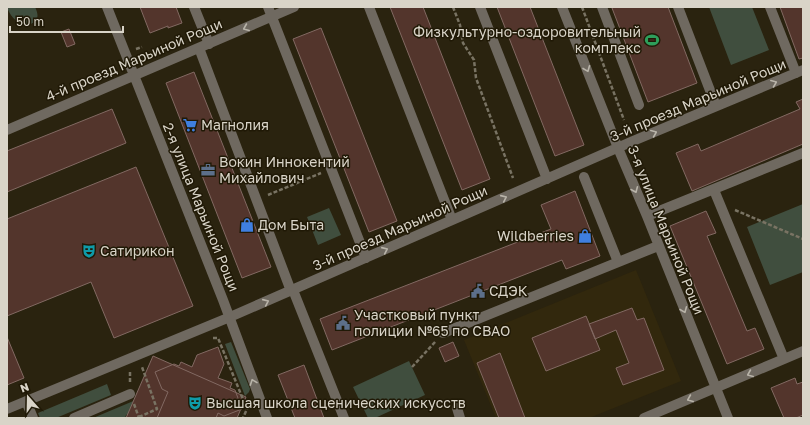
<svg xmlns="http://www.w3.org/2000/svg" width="810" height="425" font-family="'Golos Text',sans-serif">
<rect width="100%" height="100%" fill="#2a230f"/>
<path fill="#32280d" d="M636,270l45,111 -92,37h-93l-32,-78z"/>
<path fill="#404e3e" d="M7,7h28c6,12 1,17 -12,19 -8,-6 -13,-10 -16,-19z
M709,7h43l17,43 -38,15z
M803,204v68l-33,13 -23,-58z
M329,208l12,27 -23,10 -11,-28z
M231,342l19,47 -1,3 -4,4 -20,-52z
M409,361l16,34 -50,23h-7l-15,-31z
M107,384l4,11 -55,23h-16l-2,-5z
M162,389l3,10 -39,16 -1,3h-32z"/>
<path fill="#53352c" stroke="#826962" d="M140,7h36l6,16 -14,5v-2l-18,7z
M390,7h33l67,172 -28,11z
M497,7h33l54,138 -29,11z
M615,7h53l29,76 -49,19 -36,-94z
M780,7h23v51l-4,1z
M321,28l76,193 -28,11 -76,-193z
M69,29l6,15 -8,3 -6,-15z
M194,72l77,195 -29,11 -76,-195z
M803,99v45l-111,47 -16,-38 22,-9 3,7 99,-42 -4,-7z
M112,109l14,34 -119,49v-41z
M136,167l57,139 -79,32 -23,-56 -84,34v-97z
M575,191l25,65 -34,13 -4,-9 -230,90 -12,-31 231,-90 -10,-24z
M706,211l10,22 -9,3 40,95 8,-3 9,21 -37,15 -57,-138z
M632,308l5,12 7,-2 20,52 -41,15 -7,-17 13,-5 -13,-33 -21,9 -6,-15z
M586,316l14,34 -54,21 -14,-33z
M7,337l17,41 -17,7z
M453,342l6,14 -14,6 -6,-14z
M218,347l6,17 -6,14 14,5 -2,5 5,2 7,19 -18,7 -6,-3 -2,5h-59l11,-26 -6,-3 -7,-17 19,-8 5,2 2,-4 11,5 5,-12z
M500,353l25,65h-26l-22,-55z
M153,356l93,41 -9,21h-111z
M304,365l20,53h-29l-17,-43z
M795,378l2,6 6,-2v33l-7,3h-12l-13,-30z"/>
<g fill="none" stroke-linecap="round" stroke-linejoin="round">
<path stroke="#797363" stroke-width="2.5" stroke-dasharray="4 2" stroke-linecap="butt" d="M453,7l7,18 3,18 11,17 2,18 37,100
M582,7l42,113
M136,49l6,-2
M268,195l53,-22
M735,210l68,29
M213,338h5l29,71 -4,9
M412,367l24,-26
M130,382v-11
M134,404l5,14
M139,417l18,-8 -15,-42"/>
<path stroke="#6f6960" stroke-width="10" d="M107,7l116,293 44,118
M194,7l15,37
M268,7l98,251
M369,7l83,213
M480,7l67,172
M562,7l56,141 29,68 81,202
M602,7l37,98
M678,7l38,99
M770,7l26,66
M199,48l92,243
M7,130l287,-123
M584,177l34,85
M714,190l70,169
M647,216l156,-63
M293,290l51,128
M443,333l215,-87
M26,401l7,17
M457,408l3,10
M7,409l223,-92 403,-176 170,-71
M74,418l56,-24
M644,418l159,-67"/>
</g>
<defs><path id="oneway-chevron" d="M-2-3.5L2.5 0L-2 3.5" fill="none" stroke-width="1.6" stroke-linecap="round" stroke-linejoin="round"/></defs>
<g stroke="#b9b4a9">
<use href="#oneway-chevron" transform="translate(246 28) rotate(157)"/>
<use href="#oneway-chevron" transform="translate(587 69) rotate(68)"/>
<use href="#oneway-chevron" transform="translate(774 83) rotate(-22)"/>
<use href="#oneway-chevron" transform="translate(654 133) rotate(-23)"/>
<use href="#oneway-chevron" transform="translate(635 190) rotate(67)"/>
<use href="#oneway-chevron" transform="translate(504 198) rotate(-24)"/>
<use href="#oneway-chevron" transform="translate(385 250) rotate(-24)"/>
<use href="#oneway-chevron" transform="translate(266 302) rotate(-24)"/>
<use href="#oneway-chevron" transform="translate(684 310) rotate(68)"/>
<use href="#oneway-chevron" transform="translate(750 374) rotate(157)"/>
<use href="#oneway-chevron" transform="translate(253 382) rotate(-110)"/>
<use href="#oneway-chevron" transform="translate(690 399) rotate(157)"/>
</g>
<defs>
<symbol id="stadium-bare" viewBox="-9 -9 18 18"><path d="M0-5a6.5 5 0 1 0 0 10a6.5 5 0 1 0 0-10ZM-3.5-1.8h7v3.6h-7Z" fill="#2e9e5b" stroke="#201906" stroke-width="2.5" paint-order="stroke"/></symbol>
<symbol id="supermarket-bare" viewBox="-9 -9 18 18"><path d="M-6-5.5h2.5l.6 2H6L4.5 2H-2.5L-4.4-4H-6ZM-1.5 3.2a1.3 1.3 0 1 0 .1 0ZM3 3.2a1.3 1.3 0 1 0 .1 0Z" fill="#3f7fe0" stroke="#201906" stroke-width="2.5" paint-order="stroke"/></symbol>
<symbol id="office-bare" viewBox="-9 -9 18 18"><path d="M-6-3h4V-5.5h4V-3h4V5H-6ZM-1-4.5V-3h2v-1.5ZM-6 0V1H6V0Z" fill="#5c6f8a" stroke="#201906" stroke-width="2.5" paint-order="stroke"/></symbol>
<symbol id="shop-bare" viewBox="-9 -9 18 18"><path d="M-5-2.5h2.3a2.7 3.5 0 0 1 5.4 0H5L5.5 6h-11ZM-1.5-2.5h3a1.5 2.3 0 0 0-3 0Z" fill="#3f7fe0" stroke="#201906" stroke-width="2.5" paint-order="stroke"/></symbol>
<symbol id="theatre-bare" viewBox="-9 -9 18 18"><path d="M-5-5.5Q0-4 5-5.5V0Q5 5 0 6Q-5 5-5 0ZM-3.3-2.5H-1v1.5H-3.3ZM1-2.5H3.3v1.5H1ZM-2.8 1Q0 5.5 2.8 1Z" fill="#0f9aa8" stroke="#201906" stroke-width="2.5" paint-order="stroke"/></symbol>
<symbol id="civic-bare" viewBox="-9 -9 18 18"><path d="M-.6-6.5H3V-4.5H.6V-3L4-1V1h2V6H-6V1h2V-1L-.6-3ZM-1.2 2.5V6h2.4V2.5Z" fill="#5c6f8a" stroke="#201906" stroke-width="2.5" paint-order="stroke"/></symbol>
</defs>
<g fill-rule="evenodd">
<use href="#stadium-bare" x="642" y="30" width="20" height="20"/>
<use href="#supermarket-bare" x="180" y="115" width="20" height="20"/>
<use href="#office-bare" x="198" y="160" width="20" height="20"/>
<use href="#shop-bare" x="237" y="215" width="20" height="20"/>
<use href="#shop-bare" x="575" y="226" width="20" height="20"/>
<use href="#theatre-bare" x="79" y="241" width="20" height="20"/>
<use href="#civic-bare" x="468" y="281" width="20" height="20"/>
<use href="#civic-bare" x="333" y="313" width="20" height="20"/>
<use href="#theatre-bare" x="185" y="393" width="20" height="20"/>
</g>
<g text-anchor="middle" stroke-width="3" stroke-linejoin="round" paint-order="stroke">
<g font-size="14" fill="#d9d4c8" stroke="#201906" text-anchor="start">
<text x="641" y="37" text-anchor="end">Физкультурно-оздоровительный<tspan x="641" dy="16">комплекс</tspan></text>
<text x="201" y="130">Магнолия</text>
<text x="219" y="167">Вокин Иннокентий<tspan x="219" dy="16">Михайлович</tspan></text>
<text x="258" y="230">Дом Быта</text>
<text x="574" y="241" text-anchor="end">Wildberries</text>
<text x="100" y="256">Сатирикон</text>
<text x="489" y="296">СДЭК</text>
<text x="354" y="320">Участковый пункт<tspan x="354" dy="16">полиции №65 по СВАО</tspan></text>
<text x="206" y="408">Высшая школа сценических искусств</text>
</g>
<g font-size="14" fill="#d9d4c8" stroke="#201906">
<text transform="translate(134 60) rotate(-23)" y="5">4-й проезд Марьиной Рощи</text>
<text transform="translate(698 100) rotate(-23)" y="5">3-й проезд Марьиной Рощи</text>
<text transform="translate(201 207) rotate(68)" y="5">2-я улица Марьиной Рощи</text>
<text transform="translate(400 228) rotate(-24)" y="5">3-й проезд Марьиной Рощи</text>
<text transform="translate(666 230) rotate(68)" y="5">3-я улица Марьиной Рощи</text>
</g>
</g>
<rect width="810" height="425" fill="none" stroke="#d9d4c8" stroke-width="16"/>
<g transform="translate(28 397) rotate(340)" stroke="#201906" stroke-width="3" paint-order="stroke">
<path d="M0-3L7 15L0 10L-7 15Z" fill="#d9d4c8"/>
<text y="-6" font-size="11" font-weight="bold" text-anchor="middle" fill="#d9d4c8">N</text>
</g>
<path d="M10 26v6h113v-6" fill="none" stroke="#d9d4c8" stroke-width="2"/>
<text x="16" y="26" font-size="12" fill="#d9d4c8" stroke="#201906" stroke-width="3" paint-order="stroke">50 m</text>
</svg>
